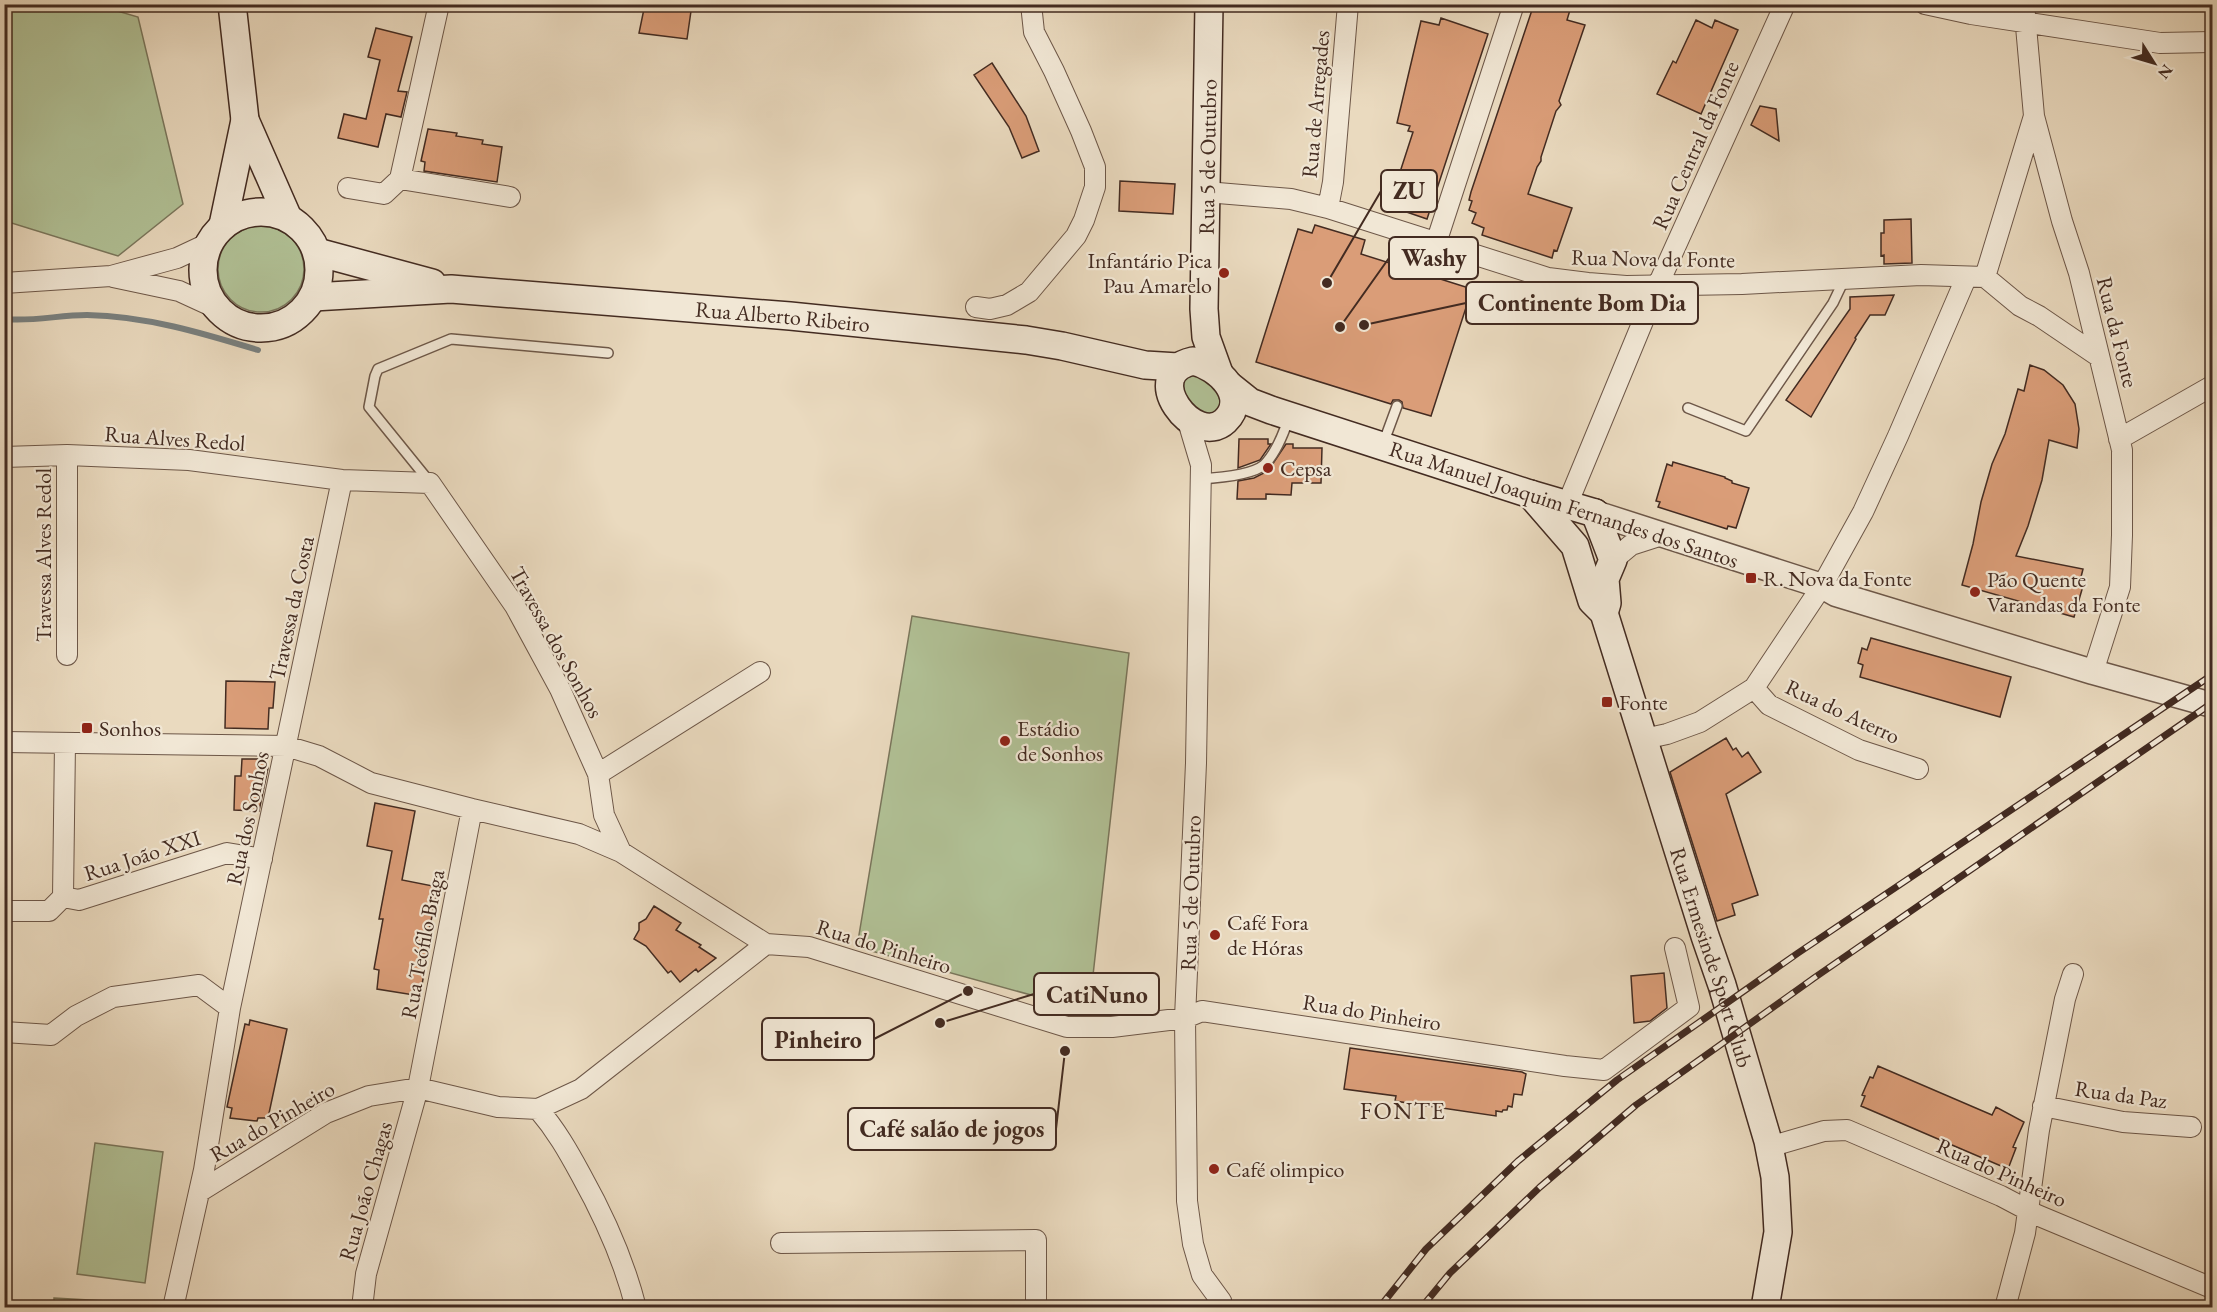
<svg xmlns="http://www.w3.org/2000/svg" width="2217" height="1312" font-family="'EB Garamond',serif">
<rect width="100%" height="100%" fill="#eadabf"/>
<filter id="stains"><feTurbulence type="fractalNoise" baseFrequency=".00333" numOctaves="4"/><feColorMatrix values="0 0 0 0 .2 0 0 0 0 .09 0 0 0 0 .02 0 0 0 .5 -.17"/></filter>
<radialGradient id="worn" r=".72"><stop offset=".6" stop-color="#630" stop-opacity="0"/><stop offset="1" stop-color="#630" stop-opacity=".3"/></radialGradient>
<path fill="#b1c196" stroke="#7a765c" stroke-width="1.5" d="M4,5h93l41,12 45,187 -65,52 -113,-35z
M218 269a43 43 0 1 1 86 0a43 43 0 1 1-86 0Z
M1200,373c9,10 18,17 21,31l-7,11c-23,-3 -30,-14 -32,-36z
M912,616l217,37 -40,358 -232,-64z
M95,1143l68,9 -18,131 -68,-9z
M54,1298l88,5v4h-88z"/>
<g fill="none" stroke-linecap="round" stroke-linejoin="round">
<path stroke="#79807f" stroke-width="6" d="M4,319c28,3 55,-4 83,-4 59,1 115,18 171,35"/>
</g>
<path fill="#da9d78" stroke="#432b21" stroke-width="1.5" d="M645,4h47l-5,35 -48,-6z
M1534,4h18l18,6 -3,10 18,5 -26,76 2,4 -5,6 -15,46v4l-4,6 -9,27 44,14 -15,43 -3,-1 -2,8 -70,-23 2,-7 -12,-5 4,-10 -7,-3 3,-9 -3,-1 2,-8z
M1441,18l47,16 -61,185 -38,-13 24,-74 -5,-1 2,-5 -13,-3 24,-102 18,4z
M1696,20l16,8 3,-8 23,10 -37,84 -44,-20 16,-33 3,2z
M376,28l36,9 -14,54 9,1 -6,25 -15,-3 -8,33 -40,-9 6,-24 22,5 14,-59 -12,-3z
M992,63l34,53 13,35 -17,7 -13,-31 -35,-52z
M1760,106l16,3 3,32 -28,-16z
M428,129l29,4 -1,3 27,4 -1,4 20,3 -5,35 -73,-11 1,-9 -4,-1z
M1120,181l55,3 -2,30 -54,-3z
M1911,219l1,44 -28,1v-9l-3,1v-23h3v-13z
M1315,225l50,15 -4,14 111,35 -41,127 -28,-8 -1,-6 -3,-2h-6l-2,4 -135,-42 42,-133 14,4z
M1894,295l-9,20h-15l-15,23 1,1 -45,78 -25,-17 64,-91v-12z
M2030,365l14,5 19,15 12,19 4,25 -2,19 -28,-8 -7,40 -14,46 -12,30 67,13 -4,16 4,1 -9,31 -112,-32 11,-41 8,-42 11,-38 13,-30 13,-45 6,2z
M1239,439h29v5h3l-11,16 -22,8z
M1286,444h7v4h29l-1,35h-29l-1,12 -25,-1v5h-29l1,-18 16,-3 14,-7z
M1673,462l52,15v1l7,3v2l17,5 -13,40 -8,-2 -1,3 -69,-22 2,-5 -4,-1 11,-37 5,2z
M1871,638l140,39 -11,40 -140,-40 3,-12 -5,-2 4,-15 5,2z
M226,681l49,1 -2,26h-4l-1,21 -43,-1z
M1726,738l7,12 3,-2 6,9 6,-5 13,20 -35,22 32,101 -26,9 3,11 -18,6 -47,-149z
M242,759h23l3,9 -9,43 -25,-1 1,-34h6z
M375,803l40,8 -13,69 36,7 -13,63 3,1 -8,45 -43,-7 2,-19 -5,-1 9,-50h-4l13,-68 -25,-5z
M654,906l27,17 -5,7 25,15 -2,2 17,11 -18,14 -2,-3 -16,13 -9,-11 -3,2 -22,-27 -12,-7 5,-9v-7l7,-4z
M1664,973l3,35 -17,13 -16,2 -3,-47z
M250,1020l37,9 -19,89h-10l-1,3 -27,-3 2,-10 -5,-1 18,-83 4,1z
M1350,1048l172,24 4,2 -4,21 -8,-1 -2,13 -4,-1 -1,4h-4l-1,2 -6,-1v5l-101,-15 1,-5 -52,-7z
M1878,1066l114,49 4,-8 28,15 -11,25 3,1 -8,21 -147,-63 4,-10 -3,-1 8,-18 3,1z"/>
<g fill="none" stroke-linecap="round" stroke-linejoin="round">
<defs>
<path id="service" d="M1688,408l58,23 87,-128 11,-23
M1383,444l14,-38
M1200,479c16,-1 52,-4 64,-14 12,-12 19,-30 24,-45
M429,481l-60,-74 6,-31 3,-7 73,-30 157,14"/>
<path id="minor" d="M1925,4l46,10 189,29 52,-1
M2024,4l10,112 28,105 17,52 43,177v85l-2,52 -27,85
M400,179l110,18
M348,188l36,6 16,-15 39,-175
M1206,192l85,7 37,9 220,70 40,5 38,3 116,-2 179,-9 64,2 49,-161
M1328,208l5,-26 15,-178
M1436,243l78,-239
M113,277l66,14 37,17
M1985,277l35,29 19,10 59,40
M4,283l107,-7 66,-18 32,-15
M976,307l14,2 17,-4 22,-13 47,-56 8,-16 11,-33v-20l-14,-36 -27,-60 -20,-39 -3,-28
M1187,418l14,47 -5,298 -11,255 2,183 6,43 9,31 19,26 -4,7
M2119,439l93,-53
M67,455v200
M4,457l63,-2 122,5 153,20 88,3 85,123 45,83 38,85 6,41 17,37
M1567,505l91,-220 127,-281
M1613,560l18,-15 31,-10
M1754,688l15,17 90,45 59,19
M1644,739l23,-5 33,-12 54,-34 68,-102 41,-74 35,-76 68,-158
M4,742l282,4 33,10 52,27 101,26 107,25 42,18 145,92
M598,774l162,-102
M63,897l16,3 148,-47 35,6
M63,897l2,-154
M4,911h45l14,-14
M4,1032l47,3 25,-19 37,-19 86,-12 31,23
M2043,1106l80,16 68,5
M538,1109c18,21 30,42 43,66 24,43 43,85 55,133
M1769,1147l55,-16 23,-1 154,66 36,19 175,73
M199,1192l127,-79 43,-17 49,-8 80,19 40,2 43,-20 185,-145 43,3 258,80h45l73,-9 17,-7 363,55 39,4 85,-63 -14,-59
M781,1243l255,-3v68
M173,1308l31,-138 26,-162 112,-528
M362,1308l4,-34 52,-186 54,-279
M2005,1308l20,-75 14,-103 26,-131 8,-25"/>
<path id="tertiary" d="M1595,513l227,73 14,8 257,78 119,33"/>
<g id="secondary">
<path d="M232,4l13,116 43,98"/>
<path d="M1209,4l-5,305 2,28 13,36"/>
<circle cx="261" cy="270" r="58"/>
<path d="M223,225l22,-105"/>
<path d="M317,252l115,31"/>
<path id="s1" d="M313,297l138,-8 339,27 236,24 36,6 83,19 33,2"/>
<path d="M1193,361c25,5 57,36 32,60 -30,28 -88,-47 -32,-60z"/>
<path d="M1230,386l20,16 21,8 259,84 65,19"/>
<path id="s2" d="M1530,494l45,52 17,55 12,12 101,323 17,49 46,156 7,36 3,55 -13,76"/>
<path d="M1595,513l18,47 -8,19 2,24 -3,10"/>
</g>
</defs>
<use href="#service" stroke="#6d5748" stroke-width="12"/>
<use href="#minor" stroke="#6d5748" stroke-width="22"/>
<use href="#tertiary" stroke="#6d5748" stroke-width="27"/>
<use href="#secondary" stroke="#432b21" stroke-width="30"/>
<use href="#service" stroke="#f1e7d5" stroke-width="9"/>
<use href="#minor" stroke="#f1e7d5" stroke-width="20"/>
<use href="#tertiary" stroke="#f1e7d5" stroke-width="24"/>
<use href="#secondary" stroke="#f1e7d5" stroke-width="27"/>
<defs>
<path id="rail" d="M1379,1308l47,-59 92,-88 99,-81 181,-127 414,-278
M1421,1308l29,-35 90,-86 96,-82 178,-127 398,-275"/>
</defs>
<use href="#rail" stroke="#432b21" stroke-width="7"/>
<use href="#rail" stroke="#f1e7d5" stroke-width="4.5" stroke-dasharray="14" stroke-linecap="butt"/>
</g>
<g fill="#8f2418" stroke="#f1e7d5" stroke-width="2">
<circle cx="1224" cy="273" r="6"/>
<circle cx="1268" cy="468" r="6"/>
<rect x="1745" y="572" width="12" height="12" rx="3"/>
<circle cx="1975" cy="592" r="6"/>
<rect x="1601" y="696" width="12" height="12" rx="3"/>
<rect x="81" y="722" width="12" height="12" rx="3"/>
<circle cx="1005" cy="741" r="6"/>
<circle cx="1215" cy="935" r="6"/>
<circle cx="1214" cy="1169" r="6"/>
</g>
<g text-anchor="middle" stroke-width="4.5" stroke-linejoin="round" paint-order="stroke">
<g font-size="22" fill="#432b21" stroke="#f1e7d5">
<text transform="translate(1315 104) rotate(-85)" y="8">Rua de Arregades</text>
<text transform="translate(1695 145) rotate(-66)" y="8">Rua Central da Fonte</text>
<text transform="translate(1207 157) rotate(-89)" y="8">Rua 5 de Outubro</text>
<text transform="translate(1653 258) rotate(1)" y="8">Rua Nova da Fonte</text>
<text dy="8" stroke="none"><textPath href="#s1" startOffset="471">Rua Alberto Ribeiro</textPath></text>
<text transform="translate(2118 332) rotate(76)" y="8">Rua da Fonte</text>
<text transform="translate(175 438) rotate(4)" y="8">Rua Alves Redol</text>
<text transform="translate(1564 504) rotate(18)" y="8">Rua Manuel Joaquim Fernandes dos Santos</text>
<text transform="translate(43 555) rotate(-90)" y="8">Travessa Alves Redol</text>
<text transform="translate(291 608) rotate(-78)" y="8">Travessa da Costa</text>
<text transform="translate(557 642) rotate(61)" y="8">Travessa dos Sonhos</text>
<text transform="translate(1843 711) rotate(25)" y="8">Rua do Aterro</text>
<text transform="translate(247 818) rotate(-78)" y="8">Rua dos Sonhos</text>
<text transform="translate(142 855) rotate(-18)" y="8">Rua João XXI</text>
<text transform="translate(1190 893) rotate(-88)" y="8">Rua 5 de Outubro</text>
<text transform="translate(422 944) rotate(-79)" y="8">Rua Teófilo Braga</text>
<text transform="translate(884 946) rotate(17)" y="8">Rua do Pinheiro</text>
<text dy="8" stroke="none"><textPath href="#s2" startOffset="504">Rua Ermesinde Sport Club</textPath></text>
<text transform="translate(1372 1012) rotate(9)" y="8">Rua do Pinheiro</text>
<text transform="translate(2121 1094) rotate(8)" y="8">Rua da Paz</text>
<text transform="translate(272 1121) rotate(-30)" y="8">Rua do Pinheiro</text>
<text transform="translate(2002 1172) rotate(24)" y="8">Rua do Pinheiro</text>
<text transform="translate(365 1191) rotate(-74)" y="8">Rua João Chagas</text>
</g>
<g font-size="22" fill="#432b21" stroke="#f1e7d5" text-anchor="start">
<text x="1212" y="268" text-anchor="end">Infantário Pica<tspan x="1212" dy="25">Pau Amarelo</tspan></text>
<text x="1280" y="476">Cepsa</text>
<text x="1763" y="586">R. Nova da Fonte</text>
<text x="1987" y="587">Pão Quente<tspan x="1987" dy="25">Varandas da Fonte</tspan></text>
<text x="1619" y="710">Fonte</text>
<text x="99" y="736">Sonhos</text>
<text x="1017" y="736">Estádio<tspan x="1017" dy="25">de Sonhos</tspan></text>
<text x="1227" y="930">Café Fora<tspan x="1227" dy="25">de Hóras</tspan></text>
<text x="1226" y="1177">Café olimpico</text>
</g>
<g font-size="24" letter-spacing="1.5" fill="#432b21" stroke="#f1e7d5">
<text x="1403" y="1119">FONTE</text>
</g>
</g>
<path fill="none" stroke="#432b21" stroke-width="2" d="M1327 283L1381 191M1340 327L1389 258M1364 325L1466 303M940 1023L1034 994M968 991L874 1039M1065 1051L1056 1129"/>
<g fill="#432b21" stroke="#f1e7d5" stroke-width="2">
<circle cx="1327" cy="283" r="6"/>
<circle cx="1340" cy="327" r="6"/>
<circle cx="1364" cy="325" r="6"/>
<circle cx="940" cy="1023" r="6"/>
<circle cx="968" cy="991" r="6"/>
<circle cx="1065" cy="1051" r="6"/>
</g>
<g fill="#f1e7d5" stroke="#432b21" stroke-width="2">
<rect x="1381" y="170" width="56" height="42" rx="6"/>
<rect x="1389" y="237" width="89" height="42" rx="6"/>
<rect x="1466" y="282" width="232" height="42" rx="6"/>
<rect x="1034" y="973" width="125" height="42" rx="6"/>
<rect x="762" y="1018" width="112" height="42" rx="6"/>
<rect x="848" y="1108" width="208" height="42" rx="6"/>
</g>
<g font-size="24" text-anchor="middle" font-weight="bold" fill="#432b21">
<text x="1409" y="199">ZU</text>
<text x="1434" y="266">Washy</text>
<text x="1582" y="311">Continente Bom Dia</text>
<text x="1097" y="1003">CatiNuno</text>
<text x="818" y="1048">Pinheiro</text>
<text x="952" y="1137">Café salão de jogos</text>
</g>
<rect width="2217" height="1312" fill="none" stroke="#eadabf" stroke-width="24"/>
<rect x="6" y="6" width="2205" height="1300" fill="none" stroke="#432b21" stroke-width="3"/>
<rect x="12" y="12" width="2193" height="1288" fill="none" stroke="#432b21" stroke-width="1.5"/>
<g transform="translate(2154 63) rotate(127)" stroke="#f1e7d5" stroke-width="4.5" paint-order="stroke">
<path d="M0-4.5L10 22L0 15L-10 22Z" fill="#432b21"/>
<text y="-9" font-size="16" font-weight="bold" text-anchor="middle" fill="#432b21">N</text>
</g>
<rect width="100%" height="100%" filter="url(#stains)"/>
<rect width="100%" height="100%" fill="url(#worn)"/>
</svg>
